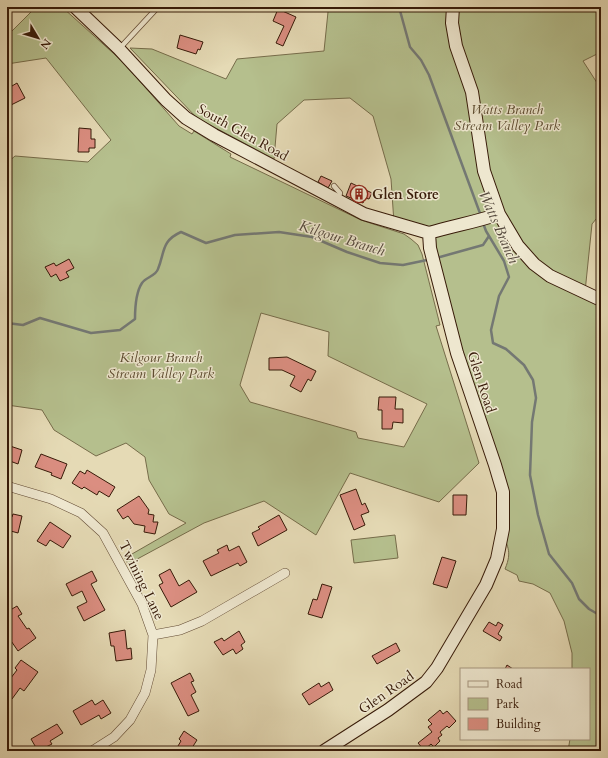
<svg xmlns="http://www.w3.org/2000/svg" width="608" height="758" font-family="Cardo,serif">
<rect width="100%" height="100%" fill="#e5dab5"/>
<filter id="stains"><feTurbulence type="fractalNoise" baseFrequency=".005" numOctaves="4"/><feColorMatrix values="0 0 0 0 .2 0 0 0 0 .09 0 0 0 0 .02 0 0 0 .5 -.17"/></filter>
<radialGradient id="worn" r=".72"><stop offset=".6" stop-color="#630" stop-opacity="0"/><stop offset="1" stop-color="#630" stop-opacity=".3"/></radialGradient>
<path fill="#b5bf8d" stroke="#766c4a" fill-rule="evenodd" d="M36,7h26l61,55 56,64 13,8 2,-3 37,23 -1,3 131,63 43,14 7,5 7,6 4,9 18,71 -4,1 43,137 -40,39 -89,-29 -34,62 -52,-34 -60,22 -76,41 -3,-6 61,-35 -17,-9 -20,-34 -4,-23 -19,-14 -30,13 -42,-26 -12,-20 -35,-5v-242l8,-7 73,6 23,-22 -65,-82 -39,6v-28zM261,313l68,19 -1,24 99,48 -23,43 -46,-9 -2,-6 -106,-30 -10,-17z
M324,7h277v45l-18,9 18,28v55l-3,27 3,3v39l-9,11 -7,68 16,12v447h-33l2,-12h19v-70h-17v-16l-8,-32 -14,-28 -17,-9 -14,-3 -2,-6 -12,-6c8,-19 1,-22 -2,-39 -2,-12 0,-26 0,-38l-74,-259 -35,-10 -3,-44 -18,-63 -23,-18 -46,2 -27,24 -3,35 -77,-41 -67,-70 22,1 74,30 11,-20 87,-8 4,-39z
M395,535l3,23 -44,5 -3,-23z"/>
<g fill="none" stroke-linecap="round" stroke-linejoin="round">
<path stroke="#747873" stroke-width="2.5" d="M399,7l11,40 11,13 8,15 52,141
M483,223l3,8 18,30 5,16 -10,19 -8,34 2,13 13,6 18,16 9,15 3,18 -4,24 -2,53 8,40 11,39 23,29 7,16 10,10 12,7
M440,257l43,-12 6,-9
M7,323l16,2 17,-7 51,15 29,-3 15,-11c0,-10 1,-27 7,-36 4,-6 14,-7 16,-14 7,-17 3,-28 23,-37l25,11 29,-8 44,-3 33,5 35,15 33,11 23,2 24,-5"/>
</g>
<path fill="#db8e81" stroke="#371a08" d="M278,9l18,8 -13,29 -7,-3 8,-17 -11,-5z
M180,35l23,7 -3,8 -2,-1 -2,5 -19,-6z
M10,81l2,5 5,-3 8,15 -18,9v-24z
M79,128l12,1v10h4v9h-6v4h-11z
M321,176l11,5 -4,7 -10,-6z
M351,183l21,10 -3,6 -4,-1 -2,5 -17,-7z
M69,259l5,9 -8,4 3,5 -9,4 -4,-7 -5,3 -6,-10 9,-4 2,3z
M287,357l29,14 -5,10 -3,-2 -7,13 -11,-6 5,-10 -13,-6h-13v-12z
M379,397h17l-1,12h8v14l-10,-1 -1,7h-10v-19h-4z
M7,445l15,5 -4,14 -11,-4z
M41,454l26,10 -6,15 -10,-4 1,-2 -17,-6z
M87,470l28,17 -6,10 -10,-6 -2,4 -13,-8 -2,2 -10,-6 8,-12 5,3z
M356,489l6,16 3,-2 4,9 -8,3 4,10 -11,5 -14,-35z
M453,495h14l-1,20h-13z
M139,496l10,14 -1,4 6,1 -1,7h5l-3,12 -11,-2 1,-6 -11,-2 -6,-8 -5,3 -6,-9z
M13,514l9,2 -4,17 -11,-3v-14l5,1z
M279,515l8,15 -29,16 -6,-13 8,-4 -2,-2z
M50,522l21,14 -8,12 -13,-8 -4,6 -9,-5z
M227,545l2,6 10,-5 8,16 -7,4 -2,-3 -27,13 -8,-15 16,-8 -2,-3z
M442,557l14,4 -9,27 -14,-4z
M170,569l9,17 10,-6 8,12 -26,15 -12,-22 4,-2 -4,-8z
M92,571l5,10 -6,3 14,26 -21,11 -7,-14 10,-5 -5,-11 -10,5 -6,-12z
M322,584l10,3 -10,31 -14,-4 5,-15 4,1z
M17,606l5,8 -4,2 9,13 2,-1 7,10 -18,13 -11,-16 4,-3 -4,-5v-15z
M489,622l7,4 2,-4 5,3 -5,9 4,3 -2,4 -17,-10z
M125,630l2,19 4,-1 1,11 -16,2 -2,-15h-3l-2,-13z
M239,631l6,11 -4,3 2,4 -7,5 -3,-5 -10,6 -9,-13 8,-4 2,3z
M396,643l4,8 -23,13 -5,-8z
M21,660l17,12 -14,19 -4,-3 -8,11 -5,-3v-13l10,-13 -2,-2z
M507,665l6,4h-8z
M190,673l4,8 -3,1 5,10 -5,3 8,16 -11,5 -17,-33z
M329,682l4,8 -24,15 -7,-11 17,-11 2,4z
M92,700l3,5 8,-5 8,13 -10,6 -2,-4 -18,10 -8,-14z
M440,710l3,4 4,-3 9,10 -7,7 -2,-2 -7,6 2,3 -4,3 2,3 -6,6 -3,-3 -7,6 -6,-7 14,-11 -4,-5 4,-3 -4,-4z
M57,724l6,9 -13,8 2,3 -14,7 -7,-12z
M184,731l13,9 -7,11h-15l6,-10 -2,-2z"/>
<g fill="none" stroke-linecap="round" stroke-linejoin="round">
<defs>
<path id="lane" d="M120,48l38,-41
M334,186l6,7 -2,7"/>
<path id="street" d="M7,486l44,13 30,14 22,20 39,71 11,31 -2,35 -6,23 -15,27 -16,17 -22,14
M153,635l27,-5 22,-9 83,-48"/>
<path id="secondary" d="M75,7l44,42 47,51 20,18 28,17 150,79 65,19
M453,7l-1,16 4,23 16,46 12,79 15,43 19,32 16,18 16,12 51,24
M429,233c23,-7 47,-11 70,-19
M324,751l64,-41 38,-28 11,-14 49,-83 11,-26 6,-30v-37l-8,-27 -38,-112 -27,-105 -1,-15"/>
</defs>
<use href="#lane" stroke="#624a33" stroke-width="6"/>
<use href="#street" stroke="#624a33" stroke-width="10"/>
<use href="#secondary" stroke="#371a08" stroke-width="14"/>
<use href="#lane" stroke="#eee7cf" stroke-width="4.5"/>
<use href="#street" stroke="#eee7cf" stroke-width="9"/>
<use href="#secondary" stroke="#eee7cf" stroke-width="12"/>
</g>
<defs>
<symbol id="building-ring" viewBox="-11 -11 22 22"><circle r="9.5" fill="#eee7cf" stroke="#8f2418" stroke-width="1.5"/><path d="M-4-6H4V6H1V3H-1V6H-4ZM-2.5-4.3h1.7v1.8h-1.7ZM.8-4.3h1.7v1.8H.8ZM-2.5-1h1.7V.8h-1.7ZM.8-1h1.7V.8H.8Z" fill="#8f2418"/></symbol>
</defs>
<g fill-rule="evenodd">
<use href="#building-ring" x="349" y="184" width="20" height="20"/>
</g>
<g text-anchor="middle" stroke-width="3" stroke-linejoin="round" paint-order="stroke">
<g font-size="14" font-style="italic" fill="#5d4c30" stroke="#eee7cf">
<text x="507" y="114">Watts Branch<tspan x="507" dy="16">Stream Valley Park</tspan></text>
<text x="161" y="362">Kilgour Branch<tspan x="161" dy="16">Stream Valley Park</tspan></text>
</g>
<g font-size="14" fill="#371a08" stroke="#eee7cf">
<text transform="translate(243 132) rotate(29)" y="5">South Glen Road</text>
<text transform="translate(482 382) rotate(72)" y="5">Glen Road</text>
<text transform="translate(142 580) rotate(64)" y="5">Twining Lane</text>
<text transform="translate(386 692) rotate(-35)" y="5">Glen Road</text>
</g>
<g font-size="14" font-weight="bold" fill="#371a08" stroke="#eee7cf" text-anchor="start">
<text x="372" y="199">Glen Store</text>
</g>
<g font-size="15" font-style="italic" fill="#55493d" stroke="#eee7cf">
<text transform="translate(499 227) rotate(66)" y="5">Watts Branch</text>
<text transform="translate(342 238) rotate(17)" y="5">Kilgour Branch</text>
</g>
</g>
<rect width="608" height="758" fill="none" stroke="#e5dab5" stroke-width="24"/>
<rect x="8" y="8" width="592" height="742" fill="none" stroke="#371a08" stroke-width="2"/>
<rect x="12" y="12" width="584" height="734" fill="none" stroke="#371a08"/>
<rect x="460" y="668" width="130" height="72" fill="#eee7cf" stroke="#a5957f"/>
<rect x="468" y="681" width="20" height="6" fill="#eee7cf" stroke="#a5957f"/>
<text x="496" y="688" font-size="12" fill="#371a08">Road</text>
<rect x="468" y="698" width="20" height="12" fill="#b5bf8d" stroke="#a5957f"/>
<text x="496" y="708" font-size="12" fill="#371a08">Park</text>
<rect x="468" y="718" width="20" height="12" fill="#db8e81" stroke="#a5957f"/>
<text x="496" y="728" font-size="12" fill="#371a08">Building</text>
<g transform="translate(38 38) rotate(128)" stroke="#eee7cf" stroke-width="3" paint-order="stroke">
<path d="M0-3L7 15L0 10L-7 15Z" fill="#371a08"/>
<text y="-6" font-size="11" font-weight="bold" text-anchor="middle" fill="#371a08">N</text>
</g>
<rect width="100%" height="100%" filter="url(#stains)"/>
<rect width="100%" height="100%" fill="url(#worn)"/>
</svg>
